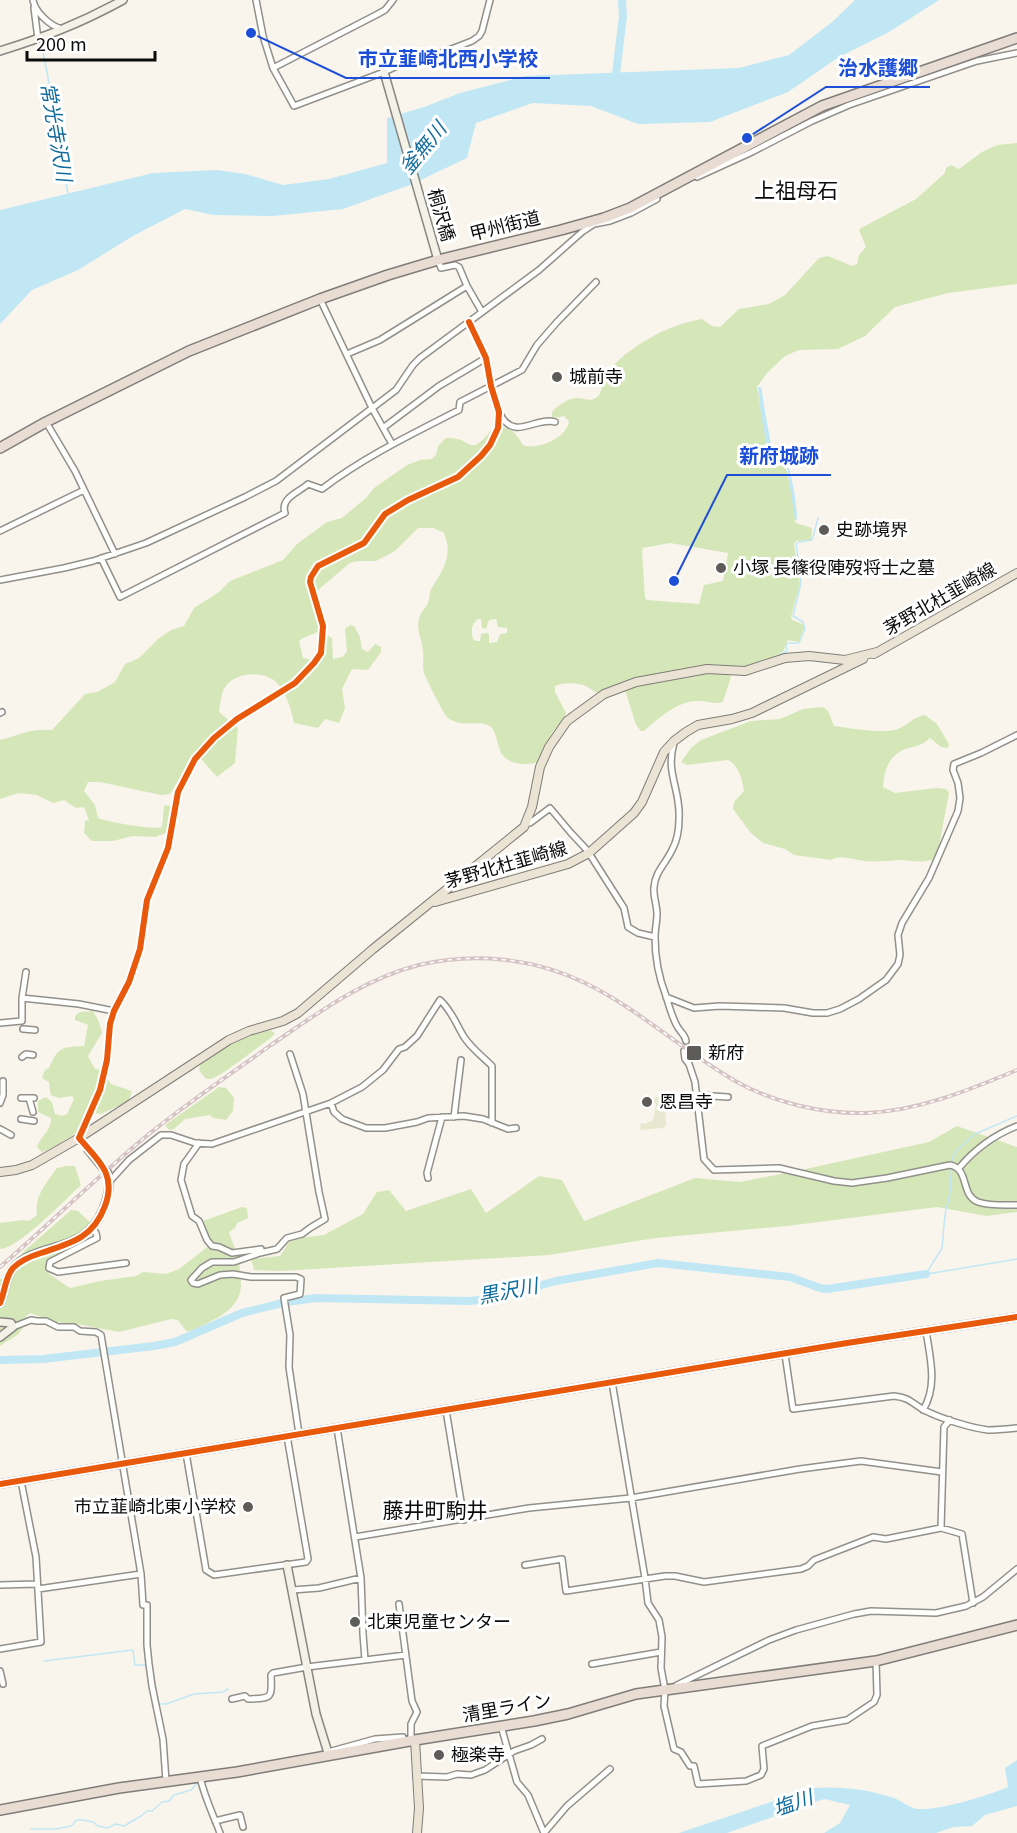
<svg xmlns="http://www.w3.org/2000/svg" width="1017" height="1833" font-family="Georgia,'Noto Sans JP',serif">
<rect width="100%" height="100%" fill="#f9f5ec"/>
<path fill="#d5e7b8" fill-rule="evenodd" d="M1017,143v141l-69,9 -53,14 -30,29 -27,13 -39,1 -14,6 -18,17 -10,14 10,59 13,8 5,10 9,40 1,17 1,2 16,5 -1,12 -15,1 -2,3 6,40 -9,33 1,3 11,4 1,4 -5,14 -11,-2 -5,12 -10,6 -23,10 -38,-2 -112,27c-7,0 -8,-4 -14,-7 -9,-3 -22,-4 -31,0v6l11,21 -1,4 -14,17 -13,28c-12,4 -30,3 -37,-9 -3,-7 -4,-15 -7,-22 -9,-16 -29,0 -46,-13 -5,-5 -21,-37 -24,-45 -2,-7 0,-15 -1,-22 -1,-13 -8,-22 -3,-36 2,-4 6,-8 8,-12 2,-5 1,-13 5,-17 11,-17 21,-35 10,-54l-10,-4h-15l-23,23 -19,10h-18l-8,2 -31,26 -6,17 7,25c-7,4 -16,5 -21,10l4,17 10,2 12,-6 3,-18 4,2 1,21 9,-2 5,-5 -2,-23 5,-4 4,1 6,11 2,12 6,3 7,-8 6,3v5l-13,18 -16,-1 -10,20 3,19 -6,15 -14,-4 -7,9 -24,-5c-2,-12 -9,-34 -19,-42 -13,-11 -43,-9 -51,8 -3,6 -4,16 -5,23l19,16 -3,35 -18,14 -15,-17 -12,2 -20,32 -9,1 -61,-13h-12l-4,9 11,14 3,13c11,4 52,12 64,9l2,-21 5,-1 3,4 -6,24 -11,4 -22,-1 -20,5h-21l-8,-8 1,-12 4,-1 -5,-13 -8,1 -12,-8 -11,3 -16,-8 -19,-2 -18,6v-59c18,-5 32,-12 52,-10l33,-36 12,-2 18,-10 10,-18 14,-6 19,-19 13,-9 13,-4 10,-18 25,-16 11,-11 53,-21 14,-16 30,-22 15,-4 25,-21 7,-9 33,-23 13,-5 12,-1 4,-4 2,-9 8,-8c28,-2 21,23 47,-10 18,-2 21,3 30,17 14,6 45,-8 46,-24l-5,-5 -9,2 -3,-1v-5c5,-6 15,-13 23,-14 8,-1 16,5 22,-1 7,-5 3,-14 8,-21 19,-28 64,-52 97,-57l10,7 8,1 19,-18 30,-5 16,-9 34,-37 9,-2 24,10 5,-2 2,-9 7,-8 -7,-17 2,-2 55,-29 29,-26 1,-5 5,-3 8,4 23,-17 15,-7zM670,543l58,10 -5,28 -19,4 -5,19 -52,-4 -2,-2 -3,-46 1,-4zM478,619h3l1,9 4,1 3,-9 7,-1 2,8 9,1v5l-7,1 -3,8 -8,1v-9l-2,-1 -6,1 -1,7h-4l-3,-2c-2,-9 -2,-14 5,-20z
M708,672l20,1 3,4 -8,25c-8,3 -15,-1 -24,-1 -21,-1 -40,17 -55,30h-3l-5,-6 -11,-35 1,-2z
M823,707l5,4 6,15c15,2 53,9 66,2 10,-5 13,-11 25,-13l12,9 12,20 -1,4 -7,-1 -11,-9c-11,10 -15,7 -27,12 -15,7 -19,22 -20,37l12,6 41,-5 10,1 3,4 -12,64c-11,8 -26,3 -38,3 -12,1 -23,2 -35,1 -11,-1 -23,-7 -33,-1l-37,-5 -9,-6 -22,-6 -13,-11 -17,-23 1,-7 10,-11c-2,-12 -5,-25 -16,-31l-41,5 -6,-3 10,-14 10,-8 50,-19 29,-2 23,-10z
M93,1011l6,11 3,11 -14,23 7,13 7,1 9,14 21,7 -3,9 -6,4 -22,10 -14,-2 -9,20 -28,17 -8,3 -5,-5c5,-13 14,-15 14,-29l-13,-6v-11l8,-4 6,5 3,12 7,2 5,-2 7,-15 -2,-3 -12,2 -8,-2 -2,-4 -1,-10 -7,-4 3,-8 4,-2c9,-21 13,-21 35,-22l4,-21 -13,-5v-4l5,-4z
M271,1030l4,4 -7,6c-12,8 -48,38 -58,39 -5,1 -8,-5 -11,-9l1,-5c23,-16 43,-30 71,-35z
M219,1087l7,1 8,10 -1,13 -7,9 -13,-2 -3,-3 -25,4 -11,10 -5,1 -4,-5z
M957,1126l60,21v65l-31,4 -49,-9 -150,19 -131,12 -107,17 -268,16 -27,-1 -3,-11 29,-3 11,-17 33,-4 39,-21 14,-22 12,-2 17,21 65,-22 15,24 53,-37 23,4 22,41 111,-43 45,4 61,-12 128,-28z
M67,1166h8l6,19c-15,14 -63,64 -81,64v-26l23,-3 6,1 8,-6c-3,-18 9,-32 20,-47z
M242,1207l5,1 1,10 -11,5 -2,5 -6,4 7,20 4,2c-2,11 1,21 1,32 -2,26 -30,35 -50,45h-5l-8,-11 -7,-1 -52,13 -42,-8 -21,-2 -26,-9 -4,3c-3,21 -11,19 -26,30v-67c17,-3 21,-9 22,-26l49,-43 7,1 14,13 -12,24 -25,14 -6,12 21,14 30,-7 36,-5 7,-4 23,2 13,-5 31,-24 1,-4 -7,-10 -1,-10z"/>
<path fill="#e6e9cf" d="M656,1097h4l5,5 1,24 -4,2 -22,2 1,-7 4,1 8,-4 3,-15 -2,-4z"/>
<path fill="#c1e7f5" d="M855,0h84l-50,32 -50,25 -51,35 -78,30 -72,2 -47,-18 -58,-3 -57,20 -9,35 -57,27 -67,24 -70,7 -60,-1 -28,-6 -52,27 -55,34 -46,20 -32,34v-114l153,-37 64,-3 28,4 38,11 46,-6 58,-16v-45l37,-11 36,-14 65,-17 214,-8 50,-13 43,-33z
M758,387h3l1,4c2,18 6,36 9,54 4,4 9,5 11,9 10,14 15,50 15,67l-2,-2 -8,-51 -7,-14 -13,-8 -6,-31z
M1017,1760v46l-32,9 -13,11 -18,1 -18,6h-112l16,-10 10,-18 -26,-6 -97,34h-48l133,-45c28,-2 56,1 82,10 8,3 16,11 25,11 22,1 68,-13 89,-22l-3,-19z"/>
<g fill="none" stroke-linecap="round" stroke-linejoin="round">
<path stroke="#c1e7f5" stroke-width="1.5" d="M41,42l17,86 10,67
M778,656l9,-5 -1,-6 3,-2h10l6,-14 -2,-7 -10,-6 8,-33 -5,-39 3,-2 13,-2 6,-22
M926,1274l16,-26 3,-33 5,-22 2,-34 4,-8 19,-17 42,-18
M927,1274l90,-15
M44,1661l89,-11 2,15h12
M155,1682l3,22h8l28,-10 29,-2 5,-3
M31,1829h25l15,-3 6,-6h6l10,2 5,4 9,2 9,-4 8,2 17,-10 6,-5h5l10,-9 7,-1 5,-6 17,-5 7,-8"/>
<path stroke="#c1e7f5" stroke-width="8" d="M615,82l8,-66 -1,-16
M0,1360l43,-1 111,-13 21,-4 67,-29 44,-11 30,-4 152,3 22,-2 66,-18 102,-18 132,14 30,11 7,1 99,-15"/>
<path stroke="#d5d2ca" stroke-width="5" stroke-dasharray="5 2.5" stroke-linecap="butt" d="M313,573l5,-7 46,-23"/>
<defs>
<path id="street" d="M33,0c2,12 17,26 29,29
M256,0l7,36 10,32 21,38 90,-34 28,-13 29,-6 31,-12 7,-5 3,-5 8,-31
M34,8l4,31
M273,68l103,-53 9,-5 8,-10
M695,173l2,4 55,-25 60,-31 37,-16 128,-44 40,-8
M438,260l3,8 14,-3 4,2 8,19 15,26
M320,299l52,109 20,36
M347,354l33,-14 87,-54
M500,414c14,28 36,2 55,8
M46,422l29,49 40,83
M383,428l56,-42 47,-28
M0,531l84,-41
M364,543l21,-29 23,-14 50,-23 23,-21 13,-18 4,-10 1,-16 -8,-26 -5,-28 -17,-36
M101,558l19,39 165,-84c-5,-15 13,-20 23,-29l14,5c42,-32 90,-55 137,-79l1,-8 62,-32 15,-25 20,-23 39,-40
M0,580l64,-12 29,-7 53,-18 99,-46 31,-16 120,-91 17,-25 7,-7 119,-88 43,-38 12,-8 16,-3 21,-8 26,-14 -2,-4
M0,713l2,-1
M674,743c-9,30 7,47 5,76 0,11 -2,22 -7,31 -6,13 -17,22 -18,37 -1,9 3,18 3,27 0,8 -2,15 -2,23 0,19 4,41 11,59 3,10 6,21 11,30 3,6 8,8 9,15
M527,823h3l20,-15 21,25 16,17 37,58 4,19 10,6 17,4
M666,997l28,11 26,-2 64,2 29,5h14l13,-4 19,-10 27,-19 12,-16 2,-9 -2,-20 4,-12 27,-45 29,-67 2,-13 -2,-15 -5,-13 1,-6 27,-11 36,-18
M22,998l4,-26
M0,1023l22,-2v-23l57,6 35,7
M23,1029l12,1
M684,1051l1,8 4,5 6,18 9,77 10,11 65,-2 55,13 18,2 35,-5 63,-13c20,4 10,30 28,37 12,4 27,3 39,3
M290,1054l13,40 16,98 6,27 -15,9 -8,6 -15,4 -10,11 -17,4 -26,9h-22l-10,6 -11,12 2,3 5,1 22,-9 13,-1 18,3h45l5,2 -1,15 -16,4 6,37 -1,32 10,67
M22,1057l4,-3 7,1
M696,1095l32,2
M21,1098h13
M29,1098l4,14
M0,1103l3,-8v-14
M331,1103l3,9 8,7 24,9h19l32,-6 11,-4 36,-2 19,3 25,10 8,-1
M454,1117l7,-57
M21,1119l13,2
M0,1129l11,6
M79,1138l21,-48 7,-30 3,-36 4,-13 15,-29 11,-33 7,-49 21,-52 10,-56 17,-33 19,-21 23,-19 58,-36 19,-20 7,-10 2,-27 -12,-38 -1,-6 3,-9
M199,1143l-15,21 -3,16 11,36 7,5 8,19 5,6 7,1 13,6 29,-4
M959,1168c16,-19 35,-33 58,-42
M428,1178l-1,-5 15,-56
M110,1181l19,-21 32,-25h10l24,8 17,1 119,-41 31,-16 21,-17 16,-21 6,-2 12,-11 23,-36c12,11 16,24 24,37 8,12 18,19 28,29v57
M93,1229l3,4 1,5 -47,24 -1,6 9,4 68,-9
M13,1327l18,-7 6,1h9l12,6h16l6,4 16,1 5,3 40,239 -103,15
M785,1354l8,55 101,-13c17,2 17,7 30,14 15,8 47,18 64,20 10,0 19,-1 29,-2
M612,1382l33,196 3,25 11,17 3,17 -1,31 4,22 -1,16 10,43 7,3 9,14h4l4,18 48,-3 15,-6 3,-6 -2,-23 50,-20 35,-6 27,-18 3,-7 -1,-34
M446,1410l18,110
M923,1410c15,-24 7,-53 3,-79
M337,1428l24,150 2,56 2,26
M186,1453l20,117 8,5 92,-13 2,-3 -21,-123
M941,1528l3,-101 6,-7
M355,1537l174,-29 102,-10 169,-29 61,-8 81,11
M525,1565l37,-6 4,32 99,-15h10l29,6 97,-13 7,-3 6,-6 59,-23 13,2 55,-11 21,6 11,69
M141,1574l2,31h4v40l2,19 3,22 11,53 3,42
M0,1585l37,-1
M292,1590l27,-2 42,-10
M399,1604l13,97 5,11 -6,12v17
M0,1649l41,-7 -5,-85 -15,-76
M592,1664l69,-12
M0,1671l3,13
M677,1685l92,-45 27,-10 58,-16 17,-3 65,2 30,-7 17,-9 34,-28
M232,1699l13,-3 3,3c24,-1 24,0 23,-24l2,-2 34,-6 99,-12
M501,1726l16,56 11,13 16,38
M328,1752l47,-13 28,-2
M416,1776l31,1 10,-3 14,1 14,-5 29,-19 17,-6 11,-6
M200,1777c4,19 13,37 20,56
M215,1821l25,-6 3,12
M544,1833l23,-27 43,-37"/>
<path id="secondary" d="M0,51c45,-14 81,-28 123,-51
M384,72l54,188
M0,1303c5,-11 5,-25 13,-35 26,-28 71,-12 90,-58 5,-12 8,-23 5,-36
M0,1322l11,1 2,4 -13,10
M0,1484l847,-141 170,-26
M287,1565l29,149 13,42"/>
<path id="primary" d="M874,654l143,-81
M435,902l133,-38 21,-11 45,-40 8,-11 22,-50 10,-11 12,-9 12,-7 34,-6 20,-6 111,-54
M0,1172l16,-2 16,-5 47,-27 150,-98 20,-9 34,-10 15,-8 75,-64 151,-122 8,-20 8,-40 9,-20 18,-26 37,-27 32,-12 71,-13 38,2 40,-13 24,-2 36,4 32,-8
M415,1740l4,68 -2,25"/>
<path id="highway" d="M0,448l46,-26 143,-71 131,-52 68,-24 50,-15 123,-30 43,-12 26,-10 192,-102 195,-68
M0,1810l119,-22 118,-16 178,-32 119,-19 34,-7 68,-20 240,-33 141,-36"/>
</defs>
<use href="#street" stroke="#92908c" stroke-width="8"/>
<use href="#secondary" stroke="#888682" stroke-width="10"/>
<use href="#primary" stroke="#7f7d79" stroke-width="10"/>
<use href="#highway" stroke="#7f7d79" stroke-width="12"/>
<use href="#street" stroke="#fefefc" stroke-width="5"/>
<use href="#secondary" stroke="#f4f1e6" stroke-width="7"/>
<use href="#primary" stroke="#ebe4d5" stroke-width="8"/>
<use href="#highway" stroke="#e9dcd2" stroke-width="9"/>
<defs>
<path id="rail" d="M0,1267c48,-42 94,-87 144,-129 40,-33 84,-62 127,-93 47,-32 92,-66 148,-80 55,-13 115,-7 166,18 54,26 99,69 152,99 38,21 85,32 129,31 53,-2 103,-23 151,-43"/>
</defs>
<use href="#rail" stroke="#d6c3c4" stroke-width="4"/>
<use href="#rail" stroke="#fff" stroke-width="1.5" stroke-dasharray="4.5" stroke-linecap="butt"/>
<defs>
<path id="secondary-bridge" d="M87,1148l21,26"/>
</defs>
<use href="#secondary-bridge" stroke="#888682" stroke-width="10" stroke-linecap="butt"/>
<use href="#secondary-bridge" stroke="#f4f1e6" stroke-width="7"/>
<defs>
<path id="cycleway" d="M0,1303c5,-11 5,-26 13,-35 8,-8 18,-12 28,-15 31,-10 52,-15 64,-47 12,-32 -7,-46 -26,-68l21,-48 7,-30 3,-36 4,-13 15,-29 11,-33 7,-49 21,-52 10,-56 17,-33 19,-21 23,-19 58,-36 19,-20 7,-10 2,-27 -13,-44 1,-5 7,-11 46,-23 21,-29 23,-14 50,-23 23,-21 9,-11 8,-17 1,-16 -8,-26 -5,-28 -17,-36
M0,1484l847,-141 170,-26"/>
</defs>
<use href="#cycleway" stroke="#fff" stroke-width="10"/>
<use href="#cycleway" stroke="#e8590c" stroke-width="6"/>
</g>
<g fill="#5e5c59" stroke="#fff" stroke-width="2">
<circle cx="557" cy="377" r="6"/>
<circle cx="824" cy="530" r="6"/>
<circle cx="721" cy="568" r="6"/>
<rect x="686" y="1045" width="16" height="16" rx="3"/>
<circle cx="647" cy="1102" r="6"/>
<circle cx="248" cy="1507" r="6"/>
<circle cx="355" cy="1622" r="6"/>
<circle cx="439" cy="1755" r="6"/>
</g>
<g text-anchor="middle" stroke-width="6" stroke-linejoin="round" paint-order="stroke">
<g font-size="18" fill="#0a0a0a" stroke="#fff">
<text transform="translate(441 215) rotate(74)" y="6">桐沢橋</text>
<text transform="translate(505 226) rotate(-14)" y="6">甲州街道</text>
<text transform="translate(940 599) rotate(-30)" y="6">茅野北杜韮崎線</text>
<text transform="translate(506 865) rotate(-16)" y="6">茅野北杜韮崎線</text>
<text transform="translate(507 1708) rotate(-10)" y="6">清里ライン</text>
</g>
<g font-size="18" fill="#0a0a0a" stroke="#fff" text-anchor="start">
<text x="569" y="383">城前寺</text>
<text x="836" y="536">史跡境界</text>
<text x="733" y="574">小塚 長篠役陣歿将士之墓</text>
<text x="708" y="1059">新府</text>
<text x="659" y="1108">恩昌寺</text>
<text x="236" y="1513" text-anchor="end">市立韮崎北東小学校</text>
<text x="367" y="1628">北東児童センター</text>
<text x="451" y="1761">極楽寺</text>
</g>
<g font-size="20" font-style="italic" fill="#106c9e" stroke="#fff">
<text transform="translate(56 132) rotate(80)" y="7">常光寺沢川</text>
<text transform="translate(423 148) rotate(-51)" y="7">釜無川</text>
<text transform="translate(508 1291) rotate(-11)" y="7">黒沢川</text>
<text transform="translate(793 1803) rotate(-19)" y="7">塩川</text>
</g>
<g font-size="21" fill="#0a0a0a" stroke="#fff">
<text x="796" y="198">上祖母石</text>
<text x="435" y="1518">藤井町駒井</text>
</g>
</g>
<path fill="none" stroke="#1d4ed8" stroke-width="2" d="M251 33L346 78H550M747 138L826 87H930M674 581L727 475H831"/>
<g fill="#1d4ed8" stroke="#fff" stroke-width="2">
<circle cx="251" cy="33" r="6"/>
<circle cx="747" cy="138" r="6"/>
<circle cx="674" cy="581" r="6"/>
</g>
<g font-size="20" text-anchor="middle" font-weight="bold" fill="#1d4ed8" stroke="#fff" stroke-width="6" stroke-linejoin="round" paint-order="stroke">
<text x="448" y="66">市立韮崎北西小学校</text>
<text x="878" y="75">治水護郷</text>
<text x="779" y="463">新府城跡</text>
</g>
<path d="M27 51v9h128v-9" fill="none" stroke="#0a0a0a" stroke-width="3"/>
<text x="36" y="51" font-size="18" fill="#0a0a0a" stroke="#ffffff" stroke-width="4.5" paint-order="stroke">200 m</text>
</svg>
